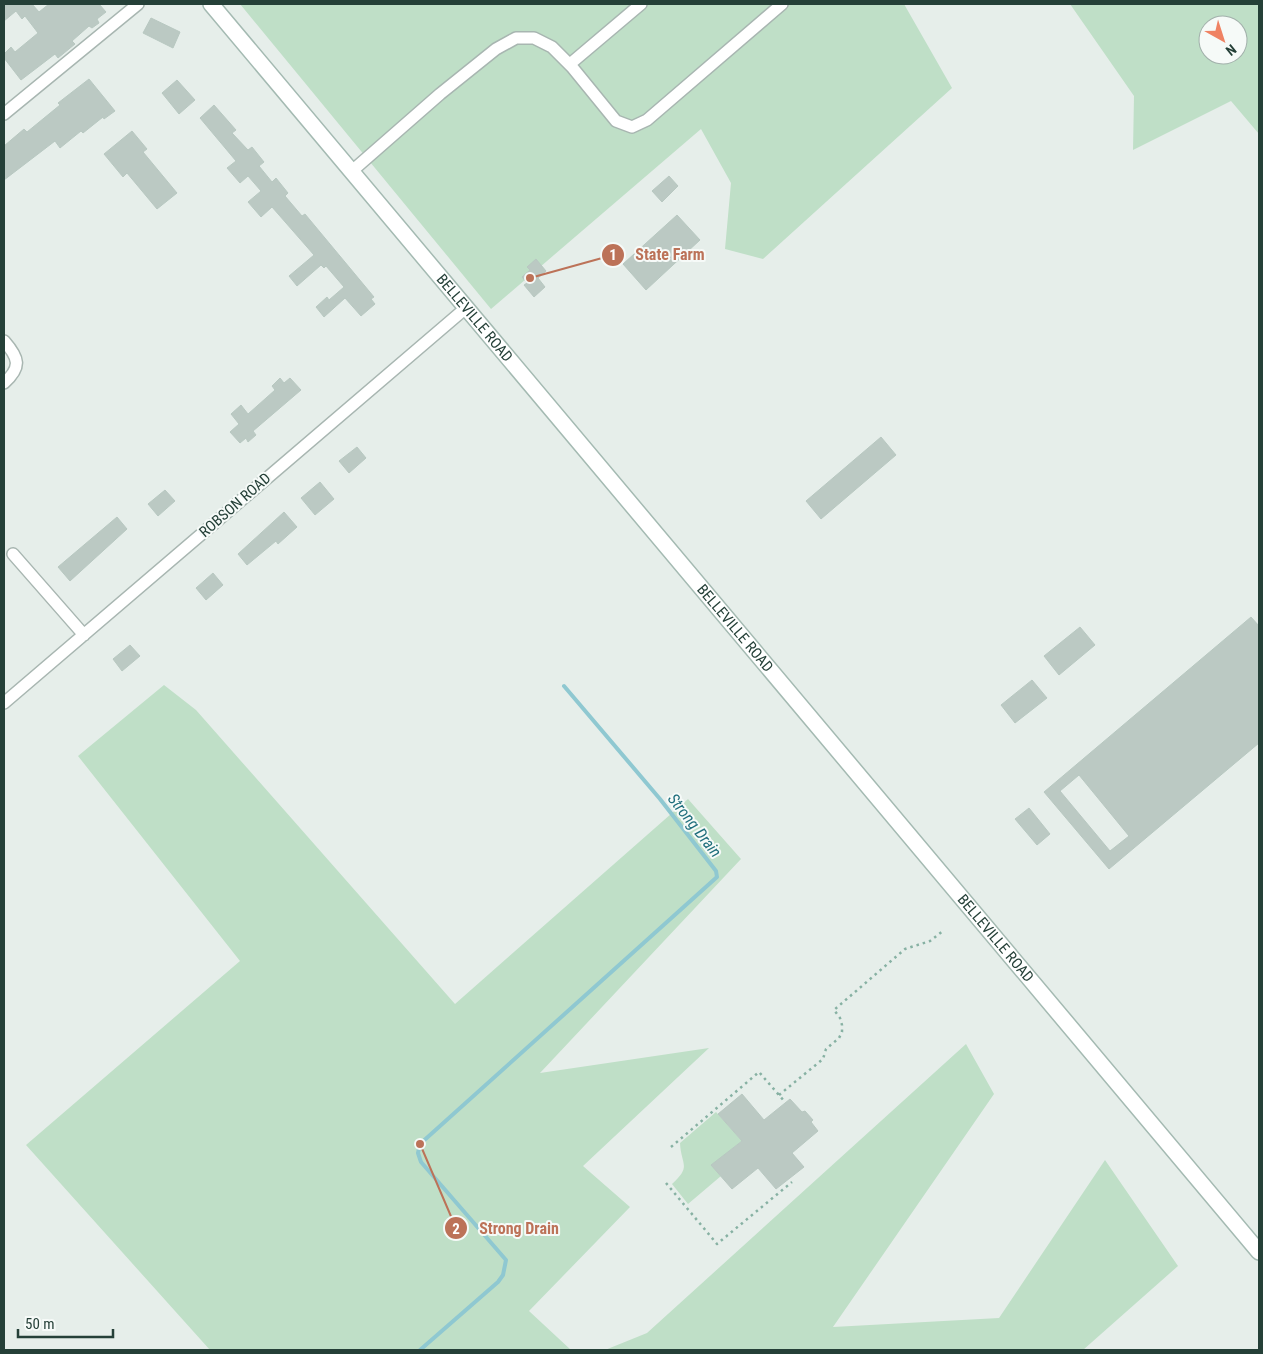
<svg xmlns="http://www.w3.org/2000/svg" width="1263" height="1354" font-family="'Roboto Condensed',sans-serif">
<rect width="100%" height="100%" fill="#e6eeea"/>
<path fill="#bfdfc7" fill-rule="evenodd" d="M240,4h664l48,84 -189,171 -38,-10 6,-66 -30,-54 -210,180z
M1070,4h189v130l-28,-33 -98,49 1,-54zM1208,25h30v30h-30z
M164,685l32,25 259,294 233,-205 53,60 -201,214 169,-25 -126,118 47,41 -101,104 42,39h-361l-184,-205 214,-184 -162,-205z
M966,1044l28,50 -161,233 166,-9 106,-158 73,106 -95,84h-478l42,-17z
M716,1112l26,29 -30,24 9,11 -33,28 -16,-20c20,-18 9,-19 8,-41z"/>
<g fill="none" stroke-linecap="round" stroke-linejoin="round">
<path stroke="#8fc8d1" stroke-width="4" d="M420,1350l78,-68 5,-7 3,-15 -85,-98 -3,-9 2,-9 297,-267 -1,-6 -56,-72 -96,-113"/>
</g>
<path fill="#bbc9c3" stroke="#b8c8c1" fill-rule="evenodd" d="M4,4h28l7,8 10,-8h50l7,8 -9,7 2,4 -7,5 -3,-2 -17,15 3,3 -17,14 -3,-4 -34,26 -17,-22v-4l7,-7 4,5 23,-19 -13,-17 -3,3 -6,-8 -12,10z
M151,18l29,14 -7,16 -30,-15z
M89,79l26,32 -11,8 -1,-2 -20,16 -2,-2 -21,17 -5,-7 -51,39v-34l20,-17 3,3 33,-27 -2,-2z
M177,80l18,20 -16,14 -17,-21z
M214,105l22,25 -4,3 16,17 4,-3 12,15 -5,4 13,16 4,-4 12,15 -3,3 17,20 3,-2 69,83 -3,2 4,5 -14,12 -16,-18 -21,19 -8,-10 11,-10 2,3 15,-13 -18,-21 -2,2 -3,-3 -24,21 -8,-10 25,-21 -42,-48 -11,10 -13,-15 13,-11 -13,-15 -8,7 -13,-15 9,-7 -36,-43z
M132,131l15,18 -4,3 34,41 -20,16 -30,-36 -4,4 -19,-23z
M669,176l9,10 -16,16 -10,-11z
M677,215l23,25 -54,50 -23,-26z
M536,259l10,12 -8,7 7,9 -11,10 -10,-12 3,-2 -5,-6 8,-7 -3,-3z
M280,378l4,5 6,-5 11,12 -48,41 3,4 -8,7 -2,-4 -6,5 -10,-11 9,-8 -8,-10 10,-9 7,9 27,-24 -3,-4z
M881,437l15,18 -75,64 -15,-18z
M357,447l9,11 -17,15 -10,-12z
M320,482l14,17 -19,16 -14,-17z
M165,490l10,11 -17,15 -10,-12z
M284,512l13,15 -19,17 -2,-3 -29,24 -9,-11z
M117,517l10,12 -57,52 -12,-14z
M213,573l10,12 -17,15 -10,-12z
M1251,617l8,9v117l-150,126 -65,-77zM1079,775l50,61 -19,15 -50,-60z
M1080,627l15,18 -36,30 -15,-19z
M130,645l10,11 -18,15 -9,-12z
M1032,680l15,18 -32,25 -14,-18z
M1029,808l21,26 -13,11 -22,-26z
M742,1094l22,26 26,-21 12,13 3,-1 8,9 -2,2 7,9 -26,22 12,14 -28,22 -18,-21 -26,21 -21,-24 31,-24 -24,-27z"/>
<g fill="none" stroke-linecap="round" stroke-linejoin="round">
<defs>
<path id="street" d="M570,64l71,-60
M4,114l134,-110
M352,171l88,-77 56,-45 20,-11h18l18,9 20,20 44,54 16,6 15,-7 135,-116
M4,341c15,17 18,26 0,42
M13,554l71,81
M4,703l463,-396"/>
<g id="secondary">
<path id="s1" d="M211,4l1048,1248"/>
</g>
</defs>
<use href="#street" stroke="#a8b6b1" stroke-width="14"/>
<use href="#secondary" stroke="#a4bab2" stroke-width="18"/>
<path stroke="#87b1a3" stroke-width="2.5" stroke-dasharray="2.5 4" stroke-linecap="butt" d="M779,1095l44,-36 3,-10 13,-11 3,-6v-7l-2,-7 -6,-8 71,-61 25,-8 14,-11
M671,1147l88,-75 26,30
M666,1183l51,61 75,-62"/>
<use href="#street" stroke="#fff" stroke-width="11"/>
<use href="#secondary" stroke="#fff" stroke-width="15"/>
</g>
<g text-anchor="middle" stroke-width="4" stroke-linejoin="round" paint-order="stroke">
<g font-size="15" fill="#254038" stroke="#f6faf8">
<text dy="5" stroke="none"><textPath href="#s1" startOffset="410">BELLEVILLE ROAD</textPath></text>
<text transform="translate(235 505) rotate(-41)" y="5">ROBSON ROAD</text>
<text dy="5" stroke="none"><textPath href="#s1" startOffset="815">BELLEVILLE ROAD</textPath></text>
<text dy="5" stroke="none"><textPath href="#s1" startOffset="1220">BELLEVILLE ROAD</textPath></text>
</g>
<g font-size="16" font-style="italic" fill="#1f6e7c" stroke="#f6faf8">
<text transform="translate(695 825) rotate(52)" y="6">Strong Drain</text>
</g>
</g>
<path fill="none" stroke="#bc7258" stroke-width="2" d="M530 278L613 255M420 1144L456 1228"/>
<g fill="#bc7258" stroke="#f6faf8" stroke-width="2">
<circle cx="530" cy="278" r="5"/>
<circle cx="420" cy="1144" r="5"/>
<circle cx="613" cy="255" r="12"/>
<circle cx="456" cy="1228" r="12"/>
</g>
<g font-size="15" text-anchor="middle" font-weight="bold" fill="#fff">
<text x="613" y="260">1</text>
<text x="456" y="1234">2</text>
</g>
<g font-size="16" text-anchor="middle" font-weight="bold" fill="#bc7258" stroke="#f6faf8" stroke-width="4" stroke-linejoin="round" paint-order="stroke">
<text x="670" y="260">State Farm</text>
<text x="519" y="1234">Strong Drain</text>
</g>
<rect width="1263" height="1354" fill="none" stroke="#254038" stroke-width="10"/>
<g transform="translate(1223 40) rotate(141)"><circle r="24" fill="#f6faf8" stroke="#a2b0ab"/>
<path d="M0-4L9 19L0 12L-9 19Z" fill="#ef8263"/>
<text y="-8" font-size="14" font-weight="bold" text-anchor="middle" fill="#254038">N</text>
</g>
<path d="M18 1329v8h95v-8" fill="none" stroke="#254038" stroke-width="2.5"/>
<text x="25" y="1329" font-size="15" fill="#254038" stroke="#f6faf8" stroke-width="4" paint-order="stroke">50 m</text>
</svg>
